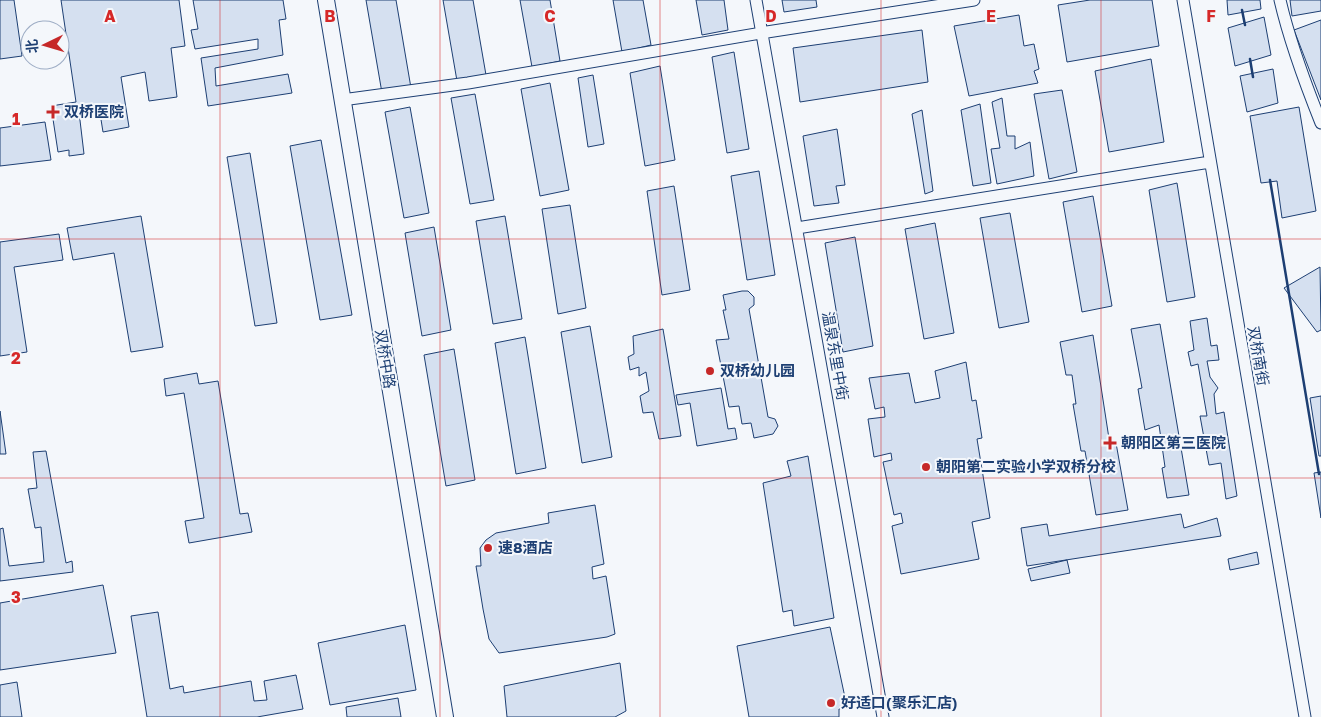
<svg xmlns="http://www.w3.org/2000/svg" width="1321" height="717" font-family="'Golos Text','Noto Sans SC',sans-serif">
<rect width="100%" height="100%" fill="#f4f7fb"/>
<path fill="#d5e0f0" stroke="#1d3f73" d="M0,0h14l8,56 -22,3z
M61,0h118l6,46 -14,2 6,49 -28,4 -4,-29 -24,5 8,50 -26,5 -4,-25 -20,5 5,42 -15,2v-6l-11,2 -7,-46 25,-4z
M193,0h90l3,19 -7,1 4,35 -68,13 1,18 72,-12 4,19 -84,13 -7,-48 57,-9v-10l-63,10 -4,-19 7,-1z
M366,0h30l15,88 -29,5z
M443,0h30l13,75 -29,6z
M520,0h30l10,61 -28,6z
M613,0h30l8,45 -29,7z
M696,0h28l4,30 -26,5z
M782,0h34l1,7 -33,5z
M1090,0h62l7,46 -92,16 -9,-57z
M1227,0h33l1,9 -33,6z
M1290,0h31v11l-29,5z
M1019,15l5,31 10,-2 5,25 -5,2 4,12 -69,13 -15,-70z
M1264,17l7,38 -36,11 -7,-38z
M1321,20v80l-27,-70z
M922,30l6,52 -128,20 -7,-54z
M734,52l15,97 -22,4 -15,-96z
M1151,59l13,83 -55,10 -14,-81z
M660,66l15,94 -30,6 -15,-93z
M1273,69l5,34 -31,9 -7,-36z
M593,75l11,69 -16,3 -10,-69z
M550,83l19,107 -29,6 -19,-107z
M1062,90l15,82 -28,7 -15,-85z
M475,94l19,106 -24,4 -19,-106z
M1002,98l5,38h8v13l15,-7 4,34 -37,8 -6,-35 9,-1 -8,-46z
M980,104l11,79 -18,3 -12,-76z
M410,107l19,106 -25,5 -19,-106z
M1299,107l17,104 -34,7 -5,-37 -16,2 -11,-67z
M922,110l11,81 -8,3 -13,-80z
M45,122l6,38 -51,6v-38z
M837,129l8,56 -9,1 3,17 -25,3 -11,-70z
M321,140l31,175 -32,5 -30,-174z
M250,153l27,170 -22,3 -28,-169z
M759,171l16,104 -28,5 -16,-104z
M1177,183l18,114 -28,5 -18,-112z
M674,186l16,104 -28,5 -15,-104z
M1093,196l19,110 -30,6 -19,-110z
M570,205l16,103 -28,6 -16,-105z
M1010,213l19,109 -30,6 -19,-110z
M141,216l22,131 -32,5 -17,-99 -41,7 -6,-32z
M505,216l17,103 -29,5 -17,-103z
M935,223l19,110 -30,6 -19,-110z
M434,227l17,103 -29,6 -17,-103z
M59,234l4,26 -49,7 13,85 -27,4v-114z
M855,237l18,109 -30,6 -18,-109z
M1320,267l1,63 -4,2 -33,-44z
M742,291h6l6,6v8l-5,4 19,108 7,2 3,7 -5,8 -19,4 -3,-15 -9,1 -3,-18 -10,1 -13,-67 13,-1 -6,-29h3l-3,-15z
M1207,318l4,28 6,-1 2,15 -12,1 3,16 8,11 -4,6 2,20 8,-2 13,84 -11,3 -5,-36 -12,2 -9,-49h7l-9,-52 -7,2 -3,-14 6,-2 -4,-29z
M1160,324l29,171 -22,3 -5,-30 3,-1 -6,-42 -14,5 -7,-41 4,-1 -11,-59z
M590,326l22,131 -30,6 -21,-131z
M663,329l18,107 -22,3 -6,-27 -10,1 -3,-17 9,-5 -3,-19 -7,4v-9l-9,3 -2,-13 6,-3 -1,-18z
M1093,335l17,110 6,-2 12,67 -32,5 -11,-64h-4l-8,-47h3l-4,-29h-6l-6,-33z
M525,337l21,131 -30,6 -21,-131z
M454,349l21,131 -29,6 -22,-131z
M966,362l6,39 4,-1 6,38 -5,1 13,79 -18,4 7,37 -78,15 -9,-48 11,-3 -2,-10 -7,2 -11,-53 9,-2 -1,-7 -17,4 -6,-38 17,-2 -1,-10 -9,2 -6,-31 40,-5 6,30 25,-5 -5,-27z
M197,373l2,11 19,-3 22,133 8,-1 4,19 -63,11 -4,-22 19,-3 -20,-125 -18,3 -2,-17z
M721,388l7,41 7,-1 2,11 -40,7 -7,-43 -12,2 -2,-10z
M1321,396v60h-2l-9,-58z
M0,411l6,43h-6z
M46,451l20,112 6,-2 1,11 -73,9v-52l3,-1 6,38 35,-4 -3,-35 -6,1 -7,-39 9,-1 -4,-36z
M808,456l26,162 -40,8 -2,-16 -9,2 -20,-129 28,-7 -4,-15z
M1321,472v46l-7,-45z
M595,505l9,59 -12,3 1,12 13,-3 9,58 -8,3 -108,16 -10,-14 -6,-30 -7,-43h5l-1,-18 6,-8 10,-7 53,-10 -1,-10z
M1181,514l3,14 33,-10 4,18 -194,30 -6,-38 26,-4 2,12z
M1257,552l2,12 -29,6 -2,-11z
M1067,560l3,13 -39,8 -3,-12z
M103,585l13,68 -116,17v-67z
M158,612l12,77 13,-3 1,7 67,-12 3,20 13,-1 -3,-19 32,-6 7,34 -46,8h-110l-16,-101z
M405,625l11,65 -86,15 -12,-62z
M830,627l17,80 -8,2v8h-90l-12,-71z
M620,663l6,48 -11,6h-108l-3,-31z
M17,682l5,35h-22v-32z
M398,698l3,19h-54l-1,-10z"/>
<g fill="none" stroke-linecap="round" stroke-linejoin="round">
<defs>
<path id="street" d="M756,0l127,717
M1183,0l122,717
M1280,0c10,43 25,83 41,123
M342,100l126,-17 299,-51 207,-32
M797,228l413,-66"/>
<path id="secondary" d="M326,0l119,717"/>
</defs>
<use href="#street" stroke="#1d3f73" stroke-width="13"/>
<use href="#secondary" stroke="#1d3f73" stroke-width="18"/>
<use href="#street" stroke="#f4f7fb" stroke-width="11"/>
<use href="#secondary" stroke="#f4f7fb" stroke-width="16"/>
<path stroke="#1d3f73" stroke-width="2.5" d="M1242,10l3,15
M1250,59l3,18
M1270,180l49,294"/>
</g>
<path fill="none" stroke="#d62828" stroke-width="1" stroke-opacity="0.55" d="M220,0v717M440,0v717M660,0v717M881,0v717M1101,0v717M0,239h1321M0,478h1321"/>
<g fill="#c62828" stroke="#f4f7fb" stroke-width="2">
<path d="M50.5 104.5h5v5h5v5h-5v5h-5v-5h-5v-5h5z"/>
<circle cx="710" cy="371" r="5"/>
<path d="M1107.5 435.5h5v5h5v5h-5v5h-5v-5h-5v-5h5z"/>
<circle cx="926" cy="467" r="5"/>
<circle cx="488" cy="548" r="5"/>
<circle cx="831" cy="703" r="5"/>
</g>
<g text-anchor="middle" stroke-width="4" stroke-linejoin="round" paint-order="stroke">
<g font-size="15" font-weight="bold" fill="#1d3f73" stroke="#f4f7fb" text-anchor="start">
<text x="64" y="117">双桥医院</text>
<text x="720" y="376">双桥幼儿园</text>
<text x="1121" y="448">朝阳区第三医院</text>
<text x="936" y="472">朝阳第二实验小学双桥分校</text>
<text x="498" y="553">速8酒店</text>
<text x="841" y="708">好适口(聚乐汇店)</text>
</g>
<g font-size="15" fill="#1d3f73" stroke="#f4f7fb">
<text transform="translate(835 356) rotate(80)" y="5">温泉东里中街</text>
<text transform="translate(1258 356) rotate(80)" y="5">双桥南街</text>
<text transform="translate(385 359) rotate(81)" y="5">双桥中路</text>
</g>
</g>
<g font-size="16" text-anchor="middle" font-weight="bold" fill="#d62828" stroke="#f4f7fb" stroke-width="4" stroke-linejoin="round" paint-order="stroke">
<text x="110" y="22">A</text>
<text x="330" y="22">B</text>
<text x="550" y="22">C</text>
<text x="771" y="22">D</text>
<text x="991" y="22">E</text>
<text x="1211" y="22">F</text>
<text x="16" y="125">1</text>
<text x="16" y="364">2</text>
<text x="16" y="603">3</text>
</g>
<g transform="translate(45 45) rotate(265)"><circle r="24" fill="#f4f7fb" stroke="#9eadc5"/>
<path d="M0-4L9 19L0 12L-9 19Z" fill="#c62828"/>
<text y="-8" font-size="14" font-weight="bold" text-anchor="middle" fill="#1d3f73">北</text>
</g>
</svg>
